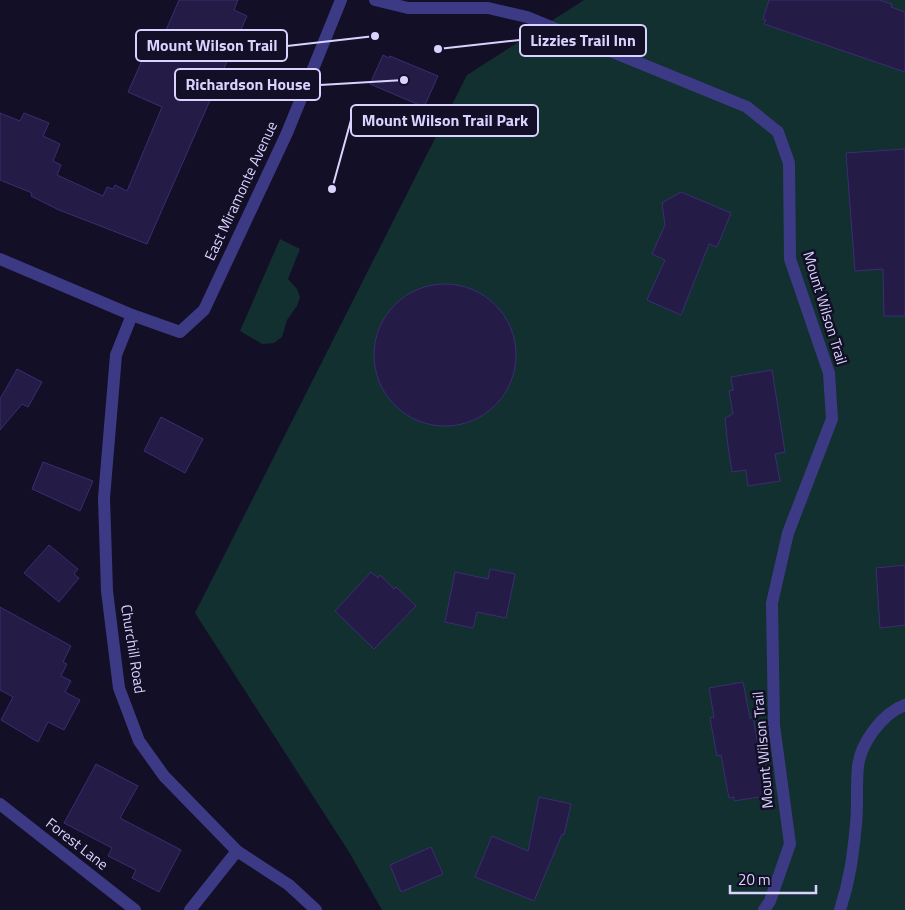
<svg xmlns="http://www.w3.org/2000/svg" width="905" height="910" font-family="'Titillium Web',sans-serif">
<rect width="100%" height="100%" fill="#130f26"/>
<path fill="#12302f" d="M584,0h321v910h-523l-33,-58 -154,-239 272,-538z
M280,239l20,10 -12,30 9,10 3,8 -3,9 -10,14 -5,17 -8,6 -12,1 -22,-13z"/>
<path fill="#241b47" stroke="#3b2d73" d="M179,0h59l-4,10 13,6 -100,228 -88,-34 -28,-14 1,-3 -32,-13v-67l20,8 4,-8 25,10 -6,13 17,8 -7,17 8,4 -4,10 46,21 4,-9 6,2 2,-4 12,6 35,-84 -34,-15 20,-45 9,4z
M769,0h110l13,4 -1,3 14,5v60l-141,-48 2,-4 -3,-1z
M383,55l6,3 1,-2 48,20 -14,31 -54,-23z
M905,149v167h-21l-1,-47 -28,2 -9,-118z
M681,192l50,21 -14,34 -8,-3 -28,71 -34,-15 18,-40 -13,-6 13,-29 -3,-22z
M374 355a71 71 0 1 1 142 0a71 71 0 1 1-142 0Z
M17,369l25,13 -14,25 -6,-3 -22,26v-31z
M772,370l13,82 -10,2 5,27 -32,5 -2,-16 -14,2 -4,-26 -3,-28 8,-4 -4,-23 4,-1 -2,-13z
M161,417l42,22 -18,34 -41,-22z
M43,462l50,19 -13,30 -48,-22z
M49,545l29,24 -4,5 5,4 -20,24 -35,-29z
M905,565v60l-25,3 -4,-60z
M490,569l25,5 -9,44 -29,-6 -4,16 -28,-6 10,-50 33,7z
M371,572l7,6 2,-3 14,14 2,-2 20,19 -42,43 -39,-38z
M0,607l71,39 -8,16 4,2 -6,12 10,5 -6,11 15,8 -16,30 -16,-8 -10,20 -37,-22 12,-23 -13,-7z
M743,682l7,36 3,-1 13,72h-2l1,7 -31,5v-4l-5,1 -8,-43 -4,1 -7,-38 4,-1 -5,-29z
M96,764l42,22 -18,32 61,32 -22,42 -27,-14 4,-8 -28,-14 4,-8 -48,-25z
M539,797l32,7 -7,31 -2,-1 -28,67 -59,-24 17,-41 36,15z
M431,847l12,27 -42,18 -11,-27z"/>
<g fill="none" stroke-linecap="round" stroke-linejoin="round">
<path stroke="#3d3a85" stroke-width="12" d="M375,0l33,8h80l39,9 220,90 31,25 11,31 1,96 39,114 3,46 -44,114 -16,70 2,122 16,119 -20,57 -6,9
M0,259l132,56 48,17 24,-22 83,-177 54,-133
M132,315l-16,40 -12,143 3,93 12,97 20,53 25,35 73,75 52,34 27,25
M0,804l135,106
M190,910l47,-59
M840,910c10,-31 13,-54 16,-86 2,-19 0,-39 2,-58 3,-24 25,-53 47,-61"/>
</g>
<g text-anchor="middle" stroke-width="5" stroke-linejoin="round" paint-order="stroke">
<g font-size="15" fill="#d9d4ff" stroke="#130f26">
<text transform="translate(241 191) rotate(-65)" y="5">East Miramonte Avenue</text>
<text transform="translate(825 308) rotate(73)" y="5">Mount Wilson Trail</text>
<text transform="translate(133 649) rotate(81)" y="5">Churchill Road</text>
<text transform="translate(763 750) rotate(-95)" y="5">Mount Wilson Trail</text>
<text transform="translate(77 844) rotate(38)" y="5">Forest Lane</text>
</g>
</g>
<path fill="none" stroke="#d9d4ff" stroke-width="2" d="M438 49L520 40M375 36L287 46M404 80L320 85M332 189L351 120"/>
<g fill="#d9d4ff" stroke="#130f26" stroke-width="2">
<circle cx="438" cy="49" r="5"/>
<circle cx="375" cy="36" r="5"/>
<circle cx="404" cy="80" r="5"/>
<circle cx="332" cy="189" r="5"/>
</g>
<g fill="#130f26" stroke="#d9d4ff" stroke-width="2">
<rect x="520" y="25" width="126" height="31" rx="5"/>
<rect x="136" y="30" width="151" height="31" rx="5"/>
<rect x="175" y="69" width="145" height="31" rx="5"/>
<rect x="351" y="105" width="187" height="31" rx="5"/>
</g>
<g font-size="16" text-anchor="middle" font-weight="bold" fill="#d9d4ff">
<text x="583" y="46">Lizzies Trail Inn</text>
<text x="212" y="51">Mount Wilson Trail</text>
<text x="248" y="90">Richardson House</text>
<text x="445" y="126">Mount Wilson Trail Park</text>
</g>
<path d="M730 885v8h86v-8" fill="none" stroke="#d9d4ff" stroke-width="2.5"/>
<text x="738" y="885" font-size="15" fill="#d9d4ff" stroke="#130f26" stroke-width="4" paint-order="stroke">20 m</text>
</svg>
